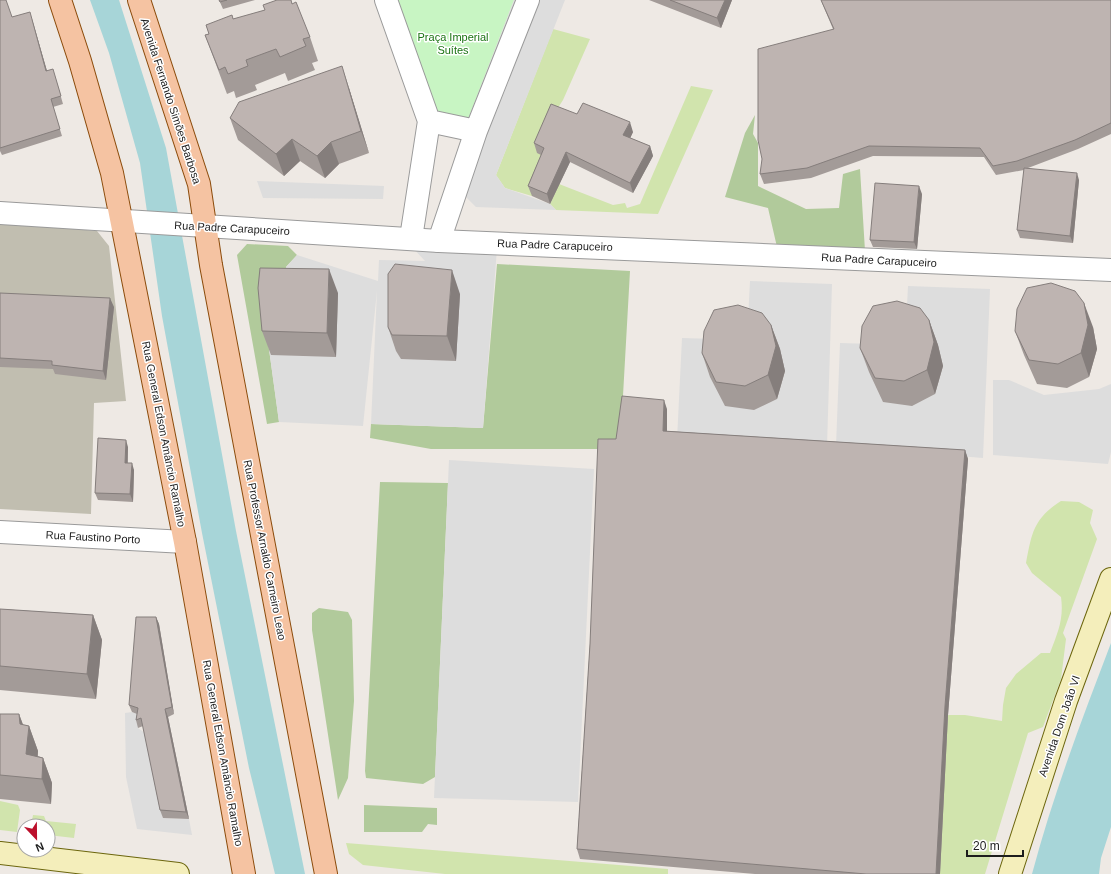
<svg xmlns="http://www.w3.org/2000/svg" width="1111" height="874" font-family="Helvetica,sans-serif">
<rect width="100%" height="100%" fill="#eee9e4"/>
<path fill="#c1beb0" d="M0,222l97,9 12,15 17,155 -32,2 -3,111 -91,-5z"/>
<path fill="#d1e4ad" d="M553,29l37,10 -27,61 -9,14 -7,44 -15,38 -27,-8 -9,-13z
M691,86l22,4 -55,124 -102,-4 -6,-6 9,-20 54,21 12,-2 2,5 13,-4z
M1061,501l18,1 14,8 -3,13 7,16 -34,94 3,6 -5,40 -18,48 -15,6 -43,141h-57l20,-159h17l37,6 1,-16 3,-17 10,-14 25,-21h9c8,-21 14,-34 11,-56l-29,-24 -6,-10c6,-30 7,-44 35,-62z
M0,801l18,4 2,5 -3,22 -17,-2z
M33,815l11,1 2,5 30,3 -2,14 -26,-3v-9h-17z
M346,843l322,26v5h-223l-82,-9 -14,-11z"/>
<path fill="#b1ca9b" d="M755,115l-2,19 5,9v43l48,23 33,-1 4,-34 17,-5 5,82 -88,-4 -9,-39 -43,-11 20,-64z
M247,244l41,2 9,9 -11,12v15l-24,16 17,124 -12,2 -30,-169z
M497,264l133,7 -10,178h-189l-61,-11 1,-14 112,4z
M380,482l68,1 -13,294 -12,7 -57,-6 -1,-7z
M319,608l29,4 4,8 2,81 -6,77 -10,22 -26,-170v-17z
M364,805l73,3v17l-9,-1 -6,8h-58z"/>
<path fill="#c8f5c3" d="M393,0h121l-47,122 -33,-7z"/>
<path fill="#ddd" d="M514,0h11l-51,124 -7,-2z
M538,0h27l-69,175 9,13 45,16 6,6 -80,-3 -12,-12 9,-29z
M257,181l127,5 -1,13 -120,-1z
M412,247l85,2 -14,179 -112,-4 6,-133 -14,135 -84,-4 -17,-124 24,-16v-15l11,-12 81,26 1,-21 46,1z
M750,281l82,3 -5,162 -150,-6 5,-102 65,2z
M908,286l82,3 -7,169 -147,-12 4,-103 65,2z
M993,380h16l35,15 55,-6 12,-5v68l-3,12 -115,-9z
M449,460l145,9 -16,333 -144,-4z
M132,712l8,3 -2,13 7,5 18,85 26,1 3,16 -55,-6 -11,-52 -1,-64z"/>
<path fill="#a7d5d8" d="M90,0h29l47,148 70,383 69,343h-30l-26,-106 -47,-235 -40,-217 -22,-153 -31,-110z
M1111,643v184l-10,31 -2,16h-67c21,-79 50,-155 79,-231z"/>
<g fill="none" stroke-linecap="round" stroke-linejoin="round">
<defs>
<path id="minor" d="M386,0l43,121 -18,117
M429,121l47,10
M439,241l37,-110 52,-131
M0,532l185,10"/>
<path id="tertiary" d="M0,213l439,28 672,29"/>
<path id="secondary" d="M0,853l178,21
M1010,874l56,-173 45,-122"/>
<path id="primary" d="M60,0l20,61 32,112 73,369 59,332
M139,0l60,184 12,81 115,609"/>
</defs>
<use href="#minor" stroke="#9a9a9a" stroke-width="24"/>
<use href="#tertiary" stroke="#9a9a9a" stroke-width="24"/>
<use href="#secondary" stroke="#6c660d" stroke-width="24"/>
<use href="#primary" stroke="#8b4b0b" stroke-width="24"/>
<use href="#minor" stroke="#fff" stroke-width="22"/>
<use href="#tertiary" stroke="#fff" stroke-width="22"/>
<use href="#secondary" stroke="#f4eebb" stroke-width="22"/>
<use href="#primary" stroke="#f5c3a2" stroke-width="22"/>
</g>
<path fill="#a39b98" d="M0,0l12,17 20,2 15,52 8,5 8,28 -10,3 9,29 -60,19 -2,-4z
M219,0h36l-32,9z
M649,0h83l-11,28z
M821,0h290v134l-33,15 -50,19 51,12 -6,63 -53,-5 -3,-8 7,-60 -28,5 -12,-18 -111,-1 -62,22 -47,6 -4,-10 73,-145 -11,-26z
M292,4l18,33 8,24 -6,2 3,7 -27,11 -3,-8 -30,12 2,5 -21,8 -2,-7 -7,3 -22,-59 4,-1 -3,-9 27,-6z
M349,88l20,65 -30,11 -14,14 -25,-17 -16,15 -46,-36 -8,-22z
M577,114l56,18 -3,6 20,8 3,10 -20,37 -63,-31 -20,42 -18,-8 -4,-10 13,-31 -4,-2 -3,-10z
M922,194l-5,55 -44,-2 -3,-7z
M0,293l114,14 -8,73 -51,-6 -2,-5 -53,-2z
M338,293l-2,64 -65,-2 -9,-24z
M460,294l-4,67 -55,-2 -5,-8 -8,-24z
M929,320l9,25 5,21 -8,28 -23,12 -29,-4 -14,-30 -9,-24z
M771,325l9,24 5,22 -8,28 -23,11 -29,-4 -15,-29 -8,-24z
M1093,327l4,22 -8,28 -22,11 -30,-4 -13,-29 -9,-24z
M667,409v22l298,19 3,9 -20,256 -8,159h-185l-175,-15 -3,-10 13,-205 26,-205z
M128,447v16l6,7 -1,32 -35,-2 -3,-7z
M0,609l93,6 9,25 -6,59 -96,-9z
M156,617l3,7 15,90 -6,3 21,102 -26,-1 -3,-8 -17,-84 -5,2 -2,-8 1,-6 -5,-2 -3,-7z
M0,714h19l4,11 6,1 9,25v5l5,2 9,25 -1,21 -51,-5z"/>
<path fill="#857e7c" d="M725,0h7l-11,28 -4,-10z
M30,12l2,7 17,59 -3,-7z
M342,66l7,22 20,65 -8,-22z
M630,122l3,10 -6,13 -4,-10z
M292,139l8,22 -16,15 -8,-22z
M331,142l8,22 -14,14 -8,-22z
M650,146l3,10 -20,37 -3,-10z
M566,152l4,10 -20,42 -3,-10z
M1077,173l2,7 -6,63 -3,-7z
M919,186l3,8 -5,55 -3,-7z
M329,269l9,24 -2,64 -9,-24z
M452,270l8,24 -4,67 -9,-25z
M110,298l4,9 -8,73 -3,-9z
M1084,303l9,24 4,22 -8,28 -8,-24z
M929,320l9,25 5,21 -8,28 -8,-24z
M771,325l9,24 5,22 -8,28 -9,-24z
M664,400l3,9v32l-4,-10z
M126,440l2,7 -1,23 -2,-7z
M965,450l3,9 -20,256 -8,159h-4l9,-168z
M132,463l2,7 -1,32 -3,-8z
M93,615l9,25 -6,59 -9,-25z
M156,617l3,7 15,90 -2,-7z
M165,709l3,8 21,102 -3,-7z
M19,714l9,24 1,-12 9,25 -3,27 -9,-24 -6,-30z
M43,758l9,25 -1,21 -9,-25z"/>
<path fill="#beb4b1" stroke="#857e7c" d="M0,0h6l6,17 18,-5 16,59 7,-2 8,27 -10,3 9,30 -60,19z
M219,0h8l-7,2z
M277,0h14l1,4 4,-2 14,35 -7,2 3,7 -26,11 -4,-8 -30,11 2,6 -20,8 -3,-7 -6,3 -14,-35 4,-1 -3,-9 26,-10 1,4 32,-9 -2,-5z
M670,0h55l-8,18z
M821,0h290v123l-36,17 -58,21 -24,5 -13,-18 -111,-2 -62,22 -47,6 2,-15 -4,-19v-91l76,-20z
M342,66l19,65 -30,11 -14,14 -25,-17 -16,15 -46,-36 9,-16z
M583,103l47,19 -7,13 27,11 -20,37 -64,-31 -19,42 -19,-8 16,-38 -10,-5 17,-39 26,10z
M1024,168l53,5 -7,63 -53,-6z
M875,183l44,3 -5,56 -44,-2z
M395,264l57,6 -5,66 -55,-1 -4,-8v-53z
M260,268l69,1 -2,64 -65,-2 -4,-43z
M1051,283l24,8 9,12 4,22 -7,28 -23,11 -29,-4 -14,-29 2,-22 10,-21z
M0,293l110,5 -7,73 -51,-6v-4l-52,-3z
M897,301l23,7 9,12 5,22 -7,28 -23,11 -29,-3 -15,-30 2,-22 11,-20z
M738,305l24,8 9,12 5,21 -8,29 -23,11 -29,-4 -14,-29 2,-22 10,-21z
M622,396l42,4 -1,31 302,19 -20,256 -9,168h-70l-289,-25 13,-205 8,-205h18z
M98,438l28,2 -1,23h7l-2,31 -35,-1z
M0,609l93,6 -6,59 -87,-8z
M136,617h20l16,90 -7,2 21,103 -26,-2 -19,-92 -5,2 2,-12 -9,-3z
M0,714h19l1,10 9,2 -3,28 17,4 -1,21 -42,-4z"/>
<g text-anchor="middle" stroke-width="3" stroke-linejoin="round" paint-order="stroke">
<g font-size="11" fill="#1b7313" stroke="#fff">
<text x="453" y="41">Praça Imperial<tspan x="453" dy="13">Suítes</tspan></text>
</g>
<g font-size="11" fill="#1d1d1d" stroke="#fff">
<text transform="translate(171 101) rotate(72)" y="4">Avenida Fernando Simões Barbosa</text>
<text transform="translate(232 228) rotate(3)" y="4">Rua Padre Carapuceiro</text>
<text transform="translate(555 245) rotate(2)" y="4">Rua Padre Carapuceiro</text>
<text transform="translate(879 260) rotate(3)" y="4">Rua Padre Carapuceiro</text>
<text transform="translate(164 434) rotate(79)" y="4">Rua General Edson Amâncio Ramalho</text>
<text transform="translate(93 537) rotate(3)" y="4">Rua Faustino Porto</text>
<text transform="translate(265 550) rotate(79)" y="4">Rua Professor Arnaldo Carneiro Leao</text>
<text transform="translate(1059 726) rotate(-71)" y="4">Avenida Dom João VI</text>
<text transform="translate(223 753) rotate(80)" y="4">Rua General Edson Amâncio Ramalho</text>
</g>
</g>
<g transform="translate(36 838) rotate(158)"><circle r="19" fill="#ffffff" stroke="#a5a5a5"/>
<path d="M0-3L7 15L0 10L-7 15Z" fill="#bc0f2b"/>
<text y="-6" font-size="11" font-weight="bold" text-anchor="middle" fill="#1d1d1d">N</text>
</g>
<path d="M967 850v6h56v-6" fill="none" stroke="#1d1d1d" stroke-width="2"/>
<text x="973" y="850" font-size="12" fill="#1d1d1d" stroke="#ffffff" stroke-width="3" paint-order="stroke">20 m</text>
</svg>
